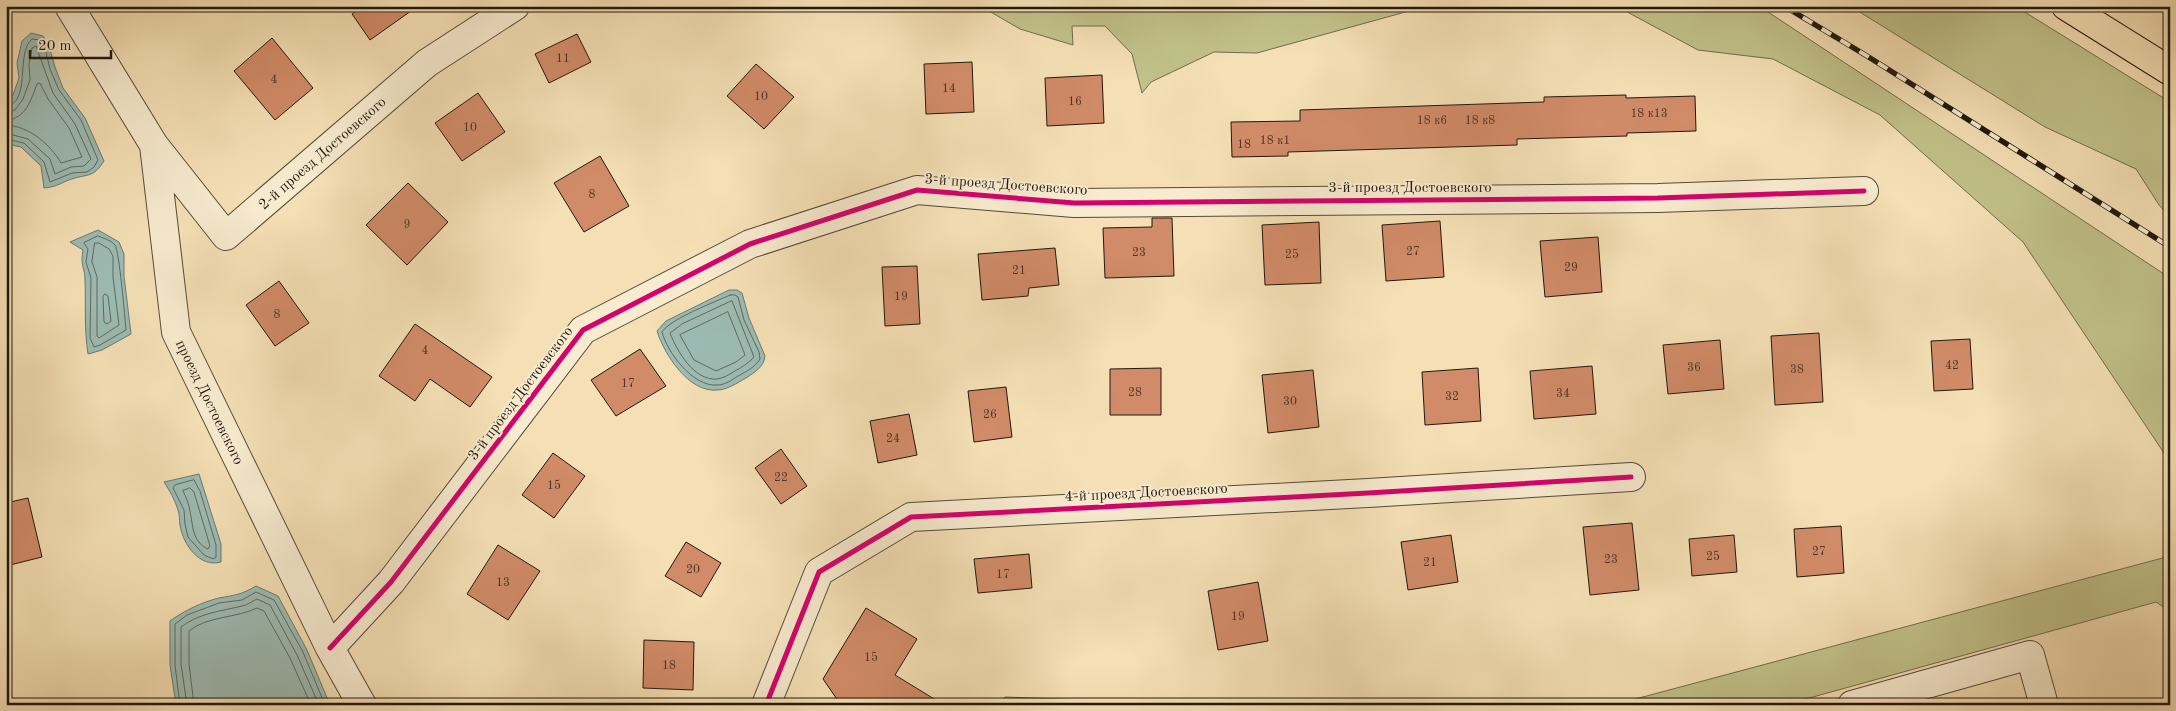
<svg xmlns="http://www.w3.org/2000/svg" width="2176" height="711" font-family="'Old Standard TT',serif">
<rect width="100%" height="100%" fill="#f5e0b5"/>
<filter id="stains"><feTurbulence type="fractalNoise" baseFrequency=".004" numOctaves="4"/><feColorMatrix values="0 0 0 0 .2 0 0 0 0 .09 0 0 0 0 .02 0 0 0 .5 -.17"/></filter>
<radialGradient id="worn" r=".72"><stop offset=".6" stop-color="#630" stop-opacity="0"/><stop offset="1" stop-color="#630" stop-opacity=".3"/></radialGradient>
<path fill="#c1c18a" stroke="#706c4c" d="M989,6h438l-170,47 -43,-1 -63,30 -9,11 -10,-39 -27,-28h-33l1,19 -53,-16 -31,-18z
M1616,6h143l411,272v184l-147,-220 -143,-127 -107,-56 -75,-9z
M1850,6h165l155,96v115l-11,-12 -23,-36 -91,-42z
M2170,556v55l-14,-9 -372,103h-171z
M1005,697l227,8h-233z"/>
<path fill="#9dbcb4" stroke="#6b7a72" d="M31,33l12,3 6,10 6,21 8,21 22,30 19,43c-10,15 -13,13 -29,17 -12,3 -17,9 -31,10l-3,-22 -20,-19 -15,-3v-41l7,-8 6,-17 -2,-15 5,-22z
M98,230l21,12 5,12v22l7,58 -29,16 -14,4c-4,-25 -2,-49 -3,-74 0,-13 -5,-14 -2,-30l-13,-8z
M729,290h8l5,3 7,25 16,38c-1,11 -10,16 -19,22 -9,5 -19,12 -29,12 -28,3 -53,-36 -60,-59l9,-10z
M199,474l22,70v18c-21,6 -38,-17 -41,-37 -1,-5 0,-10 -2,-15 -3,-10 -8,-19 -14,-28z
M256,586l22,10 29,54 23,55h-154l-6,-40v-44c14,-10 32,-19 49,-23 16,-3 22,-3 37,-12z"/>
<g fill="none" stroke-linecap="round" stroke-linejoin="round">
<path stroke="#5e6a61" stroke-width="1" d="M6,106c26,-3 9,-53 26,-67l8,1 5,8 5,21 9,21 22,30 17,40 -4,7 -7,5 -15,1 -22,9 -6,-20 -20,-19 -18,-4
M6,112l9,-2 8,-11 7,-19 -1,-16 3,-16 4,-2 17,47 22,31 16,35 -7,7 -13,1 -16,7 -5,-15 -22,-20 -22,-6
M6,120c20,-1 25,-20 31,-36l3,-1 8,16 21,29 13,29 -21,6c-11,-19 -32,-37 -55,-38
M98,236c5,2 13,4 17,9 4,4 10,73 11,85l-26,15 -6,2 -4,-9 1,-60 -5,-16 2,-13 -4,-6z
M95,243h4l10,6 4,7v21l6,48 -20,13 -2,-2v-59l-5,-15z
M105,294l3,2 3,25 -4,3 -3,-2 -1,-25z
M730,295h5l3,2 6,23 15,32 1,7c-5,8 -14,13 -22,17 -6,4 -13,9 -21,9 -24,2 -50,-33 -55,-53 8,-13 53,-30 68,-37z
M732,301l22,56c-5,6 -12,10 -19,14 -5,3 -11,7 -18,8 -23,2 -40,-28 -47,-46l12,-9z
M728,312l17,43 -9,7 -20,9 -22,-11 -14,-25z
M194,480l6,11 16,54v12l-3,2 -9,-4 -16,-18 -3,-13 -1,-14 -11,-22 2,-3z
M190,488l4,4 16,54 -2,3c-16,-7 -15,-24 -18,-38 -1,-7 -4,-14 -7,-20z
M180,705l-5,-40v-41l12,-9 32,-12 23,-3 14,-8 18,8 29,52 22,53
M187,705l-6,-41v-37c18,-14 41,-16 61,-21 6,-1 10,-5 15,-7l13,6 27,50 22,50
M194,705l-5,-41v-33c18,-15 48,-13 68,-23l7,3 26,47 21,47"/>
</g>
<path fill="#d18b68" stroke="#20180e" d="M364,6h54l-48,34 -18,-26z
M577,34l14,28 -42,21 -14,-29z
M272,38l41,50 -38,32 -41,-49z
M972,62l2,50 -48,2 -2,-50z
M756,64l38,33 -30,32 -37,-33z
M1102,75l2,48 -57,3 -2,-48z
M478,93l27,39 -43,29 -27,-38z
M1626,95v3l69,-2 1,35 -69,2v3l-110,3v6l-229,7v4l-56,1 -1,-35 69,-1v-11l244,-8v-5z
M600,156l29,50 -45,26 -30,-49z
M408,183l40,39 -41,43 -41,-40z
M1152,218h20l2,58 -69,2 -2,-50 49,-1z
M1440,221l4,56 -58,4 -4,-56z
M1319,222l2,61 -56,2 -3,-60z
M1598,237l4,55 -57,5 -5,-56z
M1055,248l4,37 -30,3 -1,8 -46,4 -4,-46z
M917,266l3,58 -35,2 -3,-59z
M279,281l30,42 -34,23 -29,-41z
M415,324l77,53 -22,30 -40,-28 -15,22 -36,-25z
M1819,333l4,69 -48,3 -4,-69z
M1970,339l3,50 -39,2 -3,-50z
M1720,340l4,49 -56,5 -5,-49z
M640,349l26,37 -50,30 -25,-36z
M1592,366l4,48 -62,5 -4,-48z
M1161,368v47h-51v-46z
M1478,368l3,53 -56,4 -3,-53z
M1313,370l6,57 -51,6 -6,-58z
M1006,387l6,50 -38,5 -6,-51z
M909,414l8,41 -39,8 -8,-42z
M781,449l26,37 -26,18 -26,-36z
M553,453l32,23 -31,42 -32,-23z
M28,498l14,59 -36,9v-63z
M1632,523l7,67 -49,5 -7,-68z
M1841,526l3,47 -47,4 -3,-48z
M1451,535l7,47 -50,8 -7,-48z
M1734,535l3,37 -45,4 -3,-37z
M686,542l35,21 -20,34 -36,-21z
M498,545l42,26 -32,49 -41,-26z
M1029,554l3,34 -54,5 -4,-34z
M1258,582l10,59 -50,9 -10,-59z
M866,608l51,31 -22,36 49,30h-103l-18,-26z
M644,640l50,2 -1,48 -50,-2z"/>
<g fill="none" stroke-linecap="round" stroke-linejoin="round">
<defs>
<path id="minor" d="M69,6l85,139 22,187 154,316 32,57
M154,145l72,91 201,-173 88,-57
M330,648l61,-66 192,-252 167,-86 167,-54 157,13 584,-5 206,-7
M766,705l53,-133 92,-55 457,-24 263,-16
M1852,705l178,-50 14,50"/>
<path id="major" d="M2066,6l104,65"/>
</defs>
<use href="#minor" stroke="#554a38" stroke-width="30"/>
<use href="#major" stroke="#20180e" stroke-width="30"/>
<use href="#minor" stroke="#f8ebcf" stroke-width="28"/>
<use href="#major" stroke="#f5e0b5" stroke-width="28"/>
<defs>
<path id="rail" d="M1784,6l83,50 303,191"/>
</defs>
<use href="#rail" stroke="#20180e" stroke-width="5.5"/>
<use href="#rail" stroke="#f8ebcf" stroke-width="4" stroke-dasharray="11" stroke-linecap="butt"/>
<defs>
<path id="cycleway" d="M330,648l61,-66 192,-252 167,-86 167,-54 157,13 584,-5 206,-7
M766,705l53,-133 92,-55 457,-24 263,-16"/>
</defs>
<use href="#cycleway" stroke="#f8ebcf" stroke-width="8"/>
<use href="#cycleway" stroke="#d6006c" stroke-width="5"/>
</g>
<g text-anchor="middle" stroke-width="4" stroke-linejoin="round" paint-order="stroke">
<g font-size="12" fill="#4c3524">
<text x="563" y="62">11</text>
<text x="274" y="83">4</text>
<text x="949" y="92">14</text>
<text x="761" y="100">10</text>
<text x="1075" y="105">16</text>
<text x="1649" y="117">18 к13</text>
<text x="1432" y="124">18 к6</text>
<text x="1480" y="124">18 к8</text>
<text x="470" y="131">10</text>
<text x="1275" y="144">18 к1</text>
<text x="1244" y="148">18</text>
<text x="592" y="198">8</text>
<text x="407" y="228">9</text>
<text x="1413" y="255">27</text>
<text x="1139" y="256">23</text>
<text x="1292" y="258">25</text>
<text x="1571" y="271">29</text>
<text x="1019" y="274">21</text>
<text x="901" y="300">19</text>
<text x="277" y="318">8</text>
<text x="425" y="354">4</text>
<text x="1952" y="369">42</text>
<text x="1694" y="371">36</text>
<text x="1797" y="373">38</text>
<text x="628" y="387">17</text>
<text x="1135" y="396">28</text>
<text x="1563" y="397">34</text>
<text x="1452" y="400">32</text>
<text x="1290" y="405">30</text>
<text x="990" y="418">26</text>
<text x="893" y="442">24</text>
<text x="781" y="481">22</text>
<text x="554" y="489">15</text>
<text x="1819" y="555">27</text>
<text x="1713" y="560">25</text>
<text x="1611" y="563">23</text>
<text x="1430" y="566">21</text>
<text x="693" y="573">20</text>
<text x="1003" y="578">17</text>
<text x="503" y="586">13</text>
<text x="1238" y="620">19</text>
<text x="871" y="661">15</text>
<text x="669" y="669">18</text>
</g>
<g font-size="15" fill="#20180e" stroke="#f8ebcf">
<text transform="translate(322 153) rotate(-41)" y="5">2-й проезд Достоевского</text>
<text transform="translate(1006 184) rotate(4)" y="5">3-й проезд Достоевского</text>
<text x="1410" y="192">3-й проезд Достоевского</text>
<text transform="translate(520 393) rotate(-53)" y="5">3-й проезд Достоевского</text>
<text transform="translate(210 402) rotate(64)" y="5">проезд Достоевского</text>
<text transform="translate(1146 492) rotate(-3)" y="5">4-й проезд Достоевского</text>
</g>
</g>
<rect width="2176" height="711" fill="none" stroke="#f5e0b5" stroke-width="25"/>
<rect x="8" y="8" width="2161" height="696" fill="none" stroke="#20180e" stroke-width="2.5"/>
<rect x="12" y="12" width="2151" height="686" fill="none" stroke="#20180e"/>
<path d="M30 50v8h81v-8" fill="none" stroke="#20180e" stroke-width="2.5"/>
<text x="38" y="50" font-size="15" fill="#20180e" stroke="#f8ebcf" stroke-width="4" paint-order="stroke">20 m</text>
<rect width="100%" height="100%" filter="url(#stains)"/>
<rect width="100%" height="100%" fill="url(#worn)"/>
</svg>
